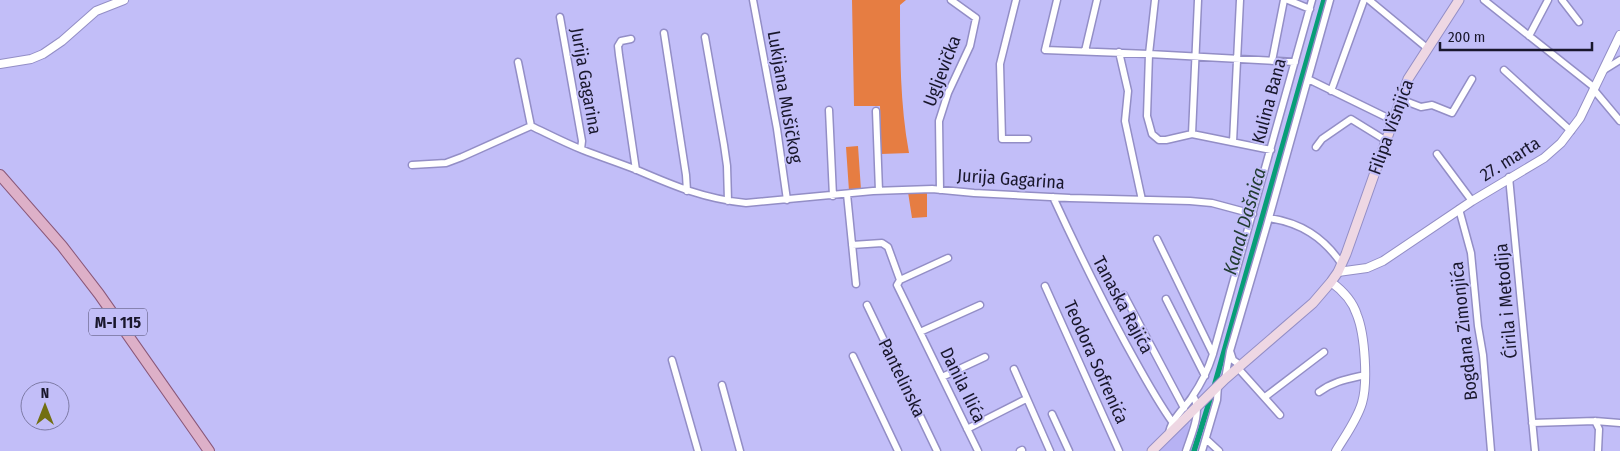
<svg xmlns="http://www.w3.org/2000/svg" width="1620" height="451" font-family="'Fira Sans Condensed',sans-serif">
<rect width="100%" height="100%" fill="#c2bef8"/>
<path fill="#b7b2f3" d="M1186,423h3l-1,9 -7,19h-24z"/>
<path fill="#e67d42" d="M852,0h54l-6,5c0,49 0,99 9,148l-28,1 -1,-48h-26z
M858,146l3,44 -12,1 -3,-44z
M927,191v26l-15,1 -4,-26z"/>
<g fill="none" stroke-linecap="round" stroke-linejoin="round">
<path stroke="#079e77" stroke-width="5.5" d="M1194,451l20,-64 110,-387"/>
<defs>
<path id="minor" d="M753,0l24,129 10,71
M1016,0l-16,64 2,75h26
M1057,0l-12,50 104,4 146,8
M1155,0l-6,54 -2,62 5,18 7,6h7l26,-6 79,16
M1288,0l22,9
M1369,0l58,48
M1484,0l111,88
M1562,0l17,22
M560,17l22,124 -1,8
M664,33l22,142 1,16
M1529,36l19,-36
M705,37l19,108 3,21 1,35
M631,39l-10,2 -3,5 1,9 17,115
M1085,51l12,-51
M1119,52l9,39 -3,30 17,79
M1272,61l12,-61
M518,62l13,64
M1504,70l67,61
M1604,70l16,-10
M1308,79l84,41
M1594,90l26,31
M1331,91l33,-91
M1400,99l21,8 11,-2 20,8 20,-34
M829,110l4,86
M876,111l3,80
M1192,134l6,-134
M1233,142l7,-142
M1316,147l6,-8 29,-20 34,21
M1437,154l35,47
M412,165l34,-2 16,-6 69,-31c17,8 34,17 52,24 18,7 36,13 54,20 37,16 68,29 109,33l127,-12 59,-2 42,4 96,5 120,3 22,2 41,11
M1509,177l26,274
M940,190l-1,-69 9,-28 22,-47 6,-28 -25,-18
M847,194l9,90
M1053,197c23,50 47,99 73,147 15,27 29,54 47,79
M1459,209l12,44 7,73 5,29 8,96
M1269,218c32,5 54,19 72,45
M1157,239l56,115
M852,245l30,-2 6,4 12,33 -3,5 81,166
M900,280l48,-22
M1045,286l74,165
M1124,295l60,113
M1166,299l39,77
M867,305l70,146
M920,332l60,-27
M1230,351l37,-126 63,-225
M853,356l45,95
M672,360l26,91
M1237,367l43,48
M1014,369l36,82
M942,377l43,-20
M1225,379l5,-28 3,9 7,5
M722,385l18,66
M1319,392c15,-11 29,-13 46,-17
M1265,397l59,-45
M1052,414l17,37
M1595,421l4,8 -1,22
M1532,423l63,-2 25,2
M967,429l59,-30
M1169,434c1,-14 16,-26 23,-37 9,-13 16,-27 21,-43l99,-354
M1206,439l13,12
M1020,451l2,-1
M1186,451c5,-16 17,-40 7,-55
M1202,451l15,-51 1,-15"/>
<path id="tertiary" d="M0,64l31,-5 12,-5 19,-13 34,-30 28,-11
M1338,272l29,-4 16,-7 89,-60 72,-43 17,-15 19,-25 40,-83
M1331,282c11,8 22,20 26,33 8,20 11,68 5,88 -5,17 -17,33 -26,48"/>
<path id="secondary" d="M1152,451l73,-72 88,-76 18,-21 7,-10 8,-18 62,-175 51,-79"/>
<path id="primary" d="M0,175l62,71 37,48 110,157"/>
</defs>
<use href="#minor" stroke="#938ec6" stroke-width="9"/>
<use href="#tertiary" stroke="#938ec6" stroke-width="10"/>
<use href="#secondary" stroke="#938ec6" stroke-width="11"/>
<use href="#primary" stroke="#8a5879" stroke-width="12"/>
<use href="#minor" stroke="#fff" stroke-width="6"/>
<use href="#tertiary" stroke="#fff" stroke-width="8"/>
<use href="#secondary" stroke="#eed7e3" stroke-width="9"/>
<use href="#primary" stroke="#ddb0c8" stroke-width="10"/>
</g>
<g text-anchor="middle" stroke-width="4" stroke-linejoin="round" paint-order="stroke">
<rect fill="#c2bef8" stroke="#4c4969" stroke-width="1" x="89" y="308.5" width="58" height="27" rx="4"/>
<g font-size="16" font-weight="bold" fill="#19172c">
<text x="118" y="328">M-I 115</text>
</g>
<g font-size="18" fill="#19172c" stroke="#c2bef8">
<text transform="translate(942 71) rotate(-69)" y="6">Ugljevička</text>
<text transform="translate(586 81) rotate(80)" y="6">Jurija Gagarina</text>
<text transform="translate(785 97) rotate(80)" y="6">Lukijana Mušičkog</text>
<text transform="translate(1269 101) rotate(-75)" y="6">Kulina Bana</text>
<text transform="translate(1391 127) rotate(-70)" y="6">Filipa Višnjića</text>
<text transform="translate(1510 159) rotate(-32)" y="6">27. marta</text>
<text transform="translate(1011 179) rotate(4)" y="6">Jurija Gagarina</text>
<text transform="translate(1506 301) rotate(-95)" y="6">Ćirila i Metodija</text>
<text transform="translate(1123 305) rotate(62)" y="6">Tanaska Rajića</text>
<text transform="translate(1464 331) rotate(-96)" y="6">Bogdana Zimonjića</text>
<text transform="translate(1096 362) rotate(66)" y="6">Teodora Sofrenića</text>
<text transform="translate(902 378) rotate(64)" y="6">Pantelinska</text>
<text transform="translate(963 385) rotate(64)" y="6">Danila Ilića</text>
</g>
<g font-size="19" font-style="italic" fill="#223c32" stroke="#c2bef8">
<text transform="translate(1244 221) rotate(-74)" y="7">Kanal Dašnica</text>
</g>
</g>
<g transform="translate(45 406)"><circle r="24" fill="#c2bef8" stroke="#7e7ba6"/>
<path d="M0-4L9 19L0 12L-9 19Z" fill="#726f11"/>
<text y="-8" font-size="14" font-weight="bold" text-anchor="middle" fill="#19172c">N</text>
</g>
<path d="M1440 42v8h152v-8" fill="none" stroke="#19172c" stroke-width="2.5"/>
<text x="1448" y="42" font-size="15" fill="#19172c" stroke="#c2bef8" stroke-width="4" paint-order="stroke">200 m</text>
</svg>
